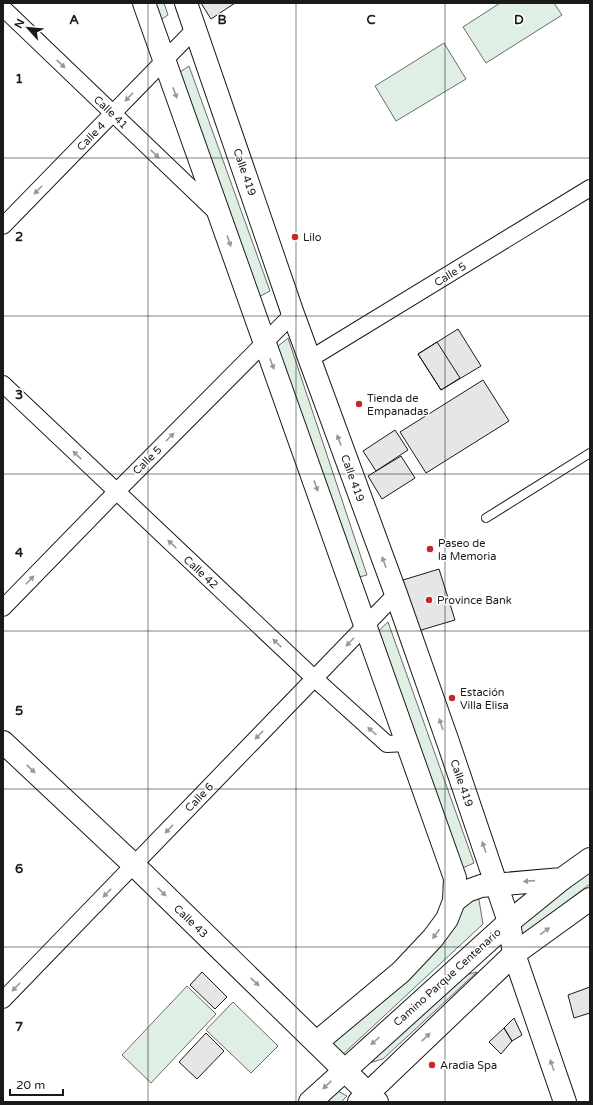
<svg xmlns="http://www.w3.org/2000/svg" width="593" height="1105" font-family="'Varela Round',sans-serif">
<rect width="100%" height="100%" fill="#fff"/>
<path fill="#e0efe3" stroke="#6a6a6a" d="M149,3h15l4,12 -12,8z
M500,3h54l8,12 -76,48 -23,-36z
M444,43l22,36 -70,42 -21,-35z
M189,66l81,225 -15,8 -81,-223z
M288,338l79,237 -15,4 -80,-228z
M388,622l86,241 -16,7 -84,-235z
M590,870v14l-70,53 -5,-11z
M478,894l5,30 -142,132 -16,-14z
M477,972l-94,87 -21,6 95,-88z
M187,986l29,28 -65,69 -29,-28z
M233,1002l45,44 -27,27 -45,-43z
M336,1090l11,6 -6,6h-16z"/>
<path fill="#e6e6e6" stroke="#1a1a1a" d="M201,3h34l-24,16z
M458,329l23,37 -40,24 -23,-36z
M437,342l23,36 -19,12 -23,-36z
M483,380l26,41 -83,52 -26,-41z
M395,430l13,20 -32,21 -13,-20z
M401,456l14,22 -33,21 -14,-23z
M439,569l16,51 -37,11 -15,-51z
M202,972l25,25 -12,12 -25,-24z
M590,987v26l-16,5 -6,-23z
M514,1018l8,17 -10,6 -8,-13z
M504,1028l8,13 -11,13 -12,-12z
M206,1033l18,18 -27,28 -18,-17z"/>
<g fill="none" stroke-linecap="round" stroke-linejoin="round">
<defs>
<path id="lane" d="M486,518l104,-65"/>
<path id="street" d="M3,8l214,205
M3,226l192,-197
M310,359l280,-171
M3,384l311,294 73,66 19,-1
M3,608l113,-116 177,-178
M3,1000l393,-406"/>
<path id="secondary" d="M144,3l311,875 -1,23 -7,18 -14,19 -32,34 -84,70
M186,3l107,311 103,280 52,148 61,180 5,32 51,148
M3,742l131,123 243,237"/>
<path id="primary" d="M454,901l13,-10 14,-5 81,-7
M310,1102l199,-180 53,-43 28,-20
M359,1102l155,-148 76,-55"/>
</defs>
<use href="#lane" stroke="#1a1a1a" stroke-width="10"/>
<use href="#street" stroke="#1a1a1a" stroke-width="18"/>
<use href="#secondary" stroke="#1a1a1a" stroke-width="24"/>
<use href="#primary" stroke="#1a1a1a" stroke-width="24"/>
<use href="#lane" stroke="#fff" stroke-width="8"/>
<use href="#street" stroke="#fff" stroke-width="16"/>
<use href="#secondary" stroke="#fff" stroke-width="22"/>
<use href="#primary" stroke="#fff" stroke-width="22"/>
</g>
<defs><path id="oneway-solid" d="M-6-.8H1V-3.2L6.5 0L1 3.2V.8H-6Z"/></defs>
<g fill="#989898">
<use href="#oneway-solid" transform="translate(61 64) rotate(44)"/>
<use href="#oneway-solid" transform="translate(175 93) rotate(70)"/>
<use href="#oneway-solid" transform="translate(129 97) rotate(134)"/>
<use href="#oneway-solid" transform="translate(155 154) rotate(43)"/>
<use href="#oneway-solid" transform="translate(38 190) rotate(134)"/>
<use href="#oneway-solid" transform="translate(229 241) rotate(71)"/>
<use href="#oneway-solid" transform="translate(272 364) rotate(70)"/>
<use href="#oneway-solid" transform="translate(170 437) rotate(-45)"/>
<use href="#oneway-solid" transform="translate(339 440) rotate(-110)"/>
<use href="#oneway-solid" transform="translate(77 455) rotate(-136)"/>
<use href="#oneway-solid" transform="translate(316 486) rotate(70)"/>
<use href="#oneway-solid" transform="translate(172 544) rotate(-137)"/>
<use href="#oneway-solid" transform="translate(384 562) rotate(-110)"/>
<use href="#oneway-solid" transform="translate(30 580) rotate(-46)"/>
<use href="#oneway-solid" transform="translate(350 642) rotate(134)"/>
<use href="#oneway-solid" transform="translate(277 643) rotate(-137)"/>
<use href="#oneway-solid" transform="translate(441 724) rotate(-109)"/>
<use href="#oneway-solid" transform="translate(372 731) rotate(-138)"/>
<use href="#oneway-solid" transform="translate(259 735) rotate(134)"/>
<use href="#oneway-solid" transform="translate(31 769) rotate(43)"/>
<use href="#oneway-solid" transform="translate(169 829) rotate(134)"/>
<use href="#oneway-solid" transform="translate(484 847) rotate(-109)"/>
<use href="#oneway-solid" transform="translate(529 881) rotate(176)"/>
<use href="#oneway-solid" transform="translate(162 892) rotate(44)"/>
<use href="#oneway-solid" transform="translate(107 893) rotate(134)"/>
<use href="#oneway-solid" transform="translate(545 931) rotate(-36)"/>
<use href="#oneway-solid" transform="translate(436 934) rotate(127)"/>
<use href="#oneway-solid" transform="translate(255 982) rotate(44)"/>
<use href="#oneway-solid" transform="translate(16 987) rotate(134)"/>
<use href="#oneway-solid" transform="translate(426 1037) rotate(-44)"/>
<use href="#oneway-solid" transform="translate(375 1041) rotate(138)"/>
<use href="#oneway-solid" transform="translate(552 1065) rotate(-109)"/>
<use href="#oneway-solid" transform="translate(327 1085) rotate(137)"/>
</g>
<path fill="none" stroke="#1a1a1a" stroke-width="1" stroke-opacity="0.55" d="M148,3v1099M296,3v1099M445,3v1099M3,158h587M3,316h587M3,474h587M3,631h587M3,789h587M3,947h587"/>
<g fill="#c62828" stroke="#fff" stroke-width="1.5">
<circle cx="295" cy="237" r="4"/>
<circle cx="359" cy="404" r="4"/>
<circle cx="430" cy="549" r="4"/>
<circle cx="429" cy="600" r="4"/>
<circle cx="452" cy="698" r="4"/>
<circle cx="432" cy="1065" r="4"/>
</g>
<g text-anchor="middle" stroke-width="3" stroke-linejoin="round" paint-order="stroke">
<g font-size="11" fill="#1a1a1a" stroke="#fff">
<text transform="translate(111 112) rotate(44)" y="4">Calle 41</text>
<text transform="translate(91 136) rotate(-46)" y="4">Calle 4</text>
<text transform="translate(245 172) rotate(71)" y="4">Calle 419</text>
<text transform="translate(450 274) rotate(-32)" y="4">Calle 5</text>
<text transform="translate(147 460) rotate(-45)" y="4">Calle 5</text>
<text transform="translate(353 478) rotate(70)" y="4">Calle 419</text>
<text transform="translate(201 572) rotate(43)" y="4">Calle 42</text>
<text transform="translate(462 783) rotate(71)" y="4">Calle 419</text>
<text transform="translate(199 797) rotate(-46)" y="4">Calle 6</text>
<text transform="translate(191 921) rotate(44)" y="4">Calle 43</text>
<text transform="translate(447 977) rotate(-42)" y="4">Camino Parque Centenario</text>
</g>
<g font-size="11" fill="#1a1a1a" stroke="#fff" text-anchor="start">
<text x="303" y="241">Lilo</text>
<text x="367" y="402">Tienda de<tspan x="367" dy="13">Empanadas</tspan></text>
<text x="438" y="547">Paseo de<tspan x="438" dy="13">la Memoria</tspan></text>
<text x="437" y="604">Province Bank</text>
<text x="460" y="696">Estación<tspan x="460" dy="13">Villa Elisa</tspan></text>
<text x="440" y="1069">Aradia Spa</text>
</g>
</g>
<g font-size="13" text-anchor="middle" font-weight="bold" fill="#1a1a1a" stroke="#fff" stroke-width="3" stroke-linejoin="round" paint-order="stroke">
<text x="74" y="24">A</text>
<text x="222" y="24">B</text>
<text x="371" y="24">C</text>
<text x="519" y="24">D</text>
<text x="19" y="83">1</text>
<text x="19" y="241">2</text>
<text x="19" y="399">3</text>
<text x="19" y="557">4</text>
<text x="19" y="715">5</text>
<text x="19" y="873">6</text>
<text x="19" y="1031">7</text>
</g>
<rect width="593" height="1105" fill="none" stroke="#1a1a1a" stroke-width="8"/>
<g transform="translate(28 28) rotate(297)" stroke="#ffffff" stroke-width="3" paint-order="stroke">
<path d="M0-3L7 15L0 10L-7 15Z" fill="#1a1a1a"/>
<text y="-6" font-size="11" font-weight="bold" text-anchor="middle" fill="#1a1a1a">N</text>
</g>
<path d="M10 1089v6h53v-6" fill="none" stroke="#1a1a1a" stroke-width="2"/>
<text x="16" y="1089" font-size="12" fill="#1a1a1a" stroke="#ffffff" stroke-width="3" paint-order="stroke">20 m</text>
</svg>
